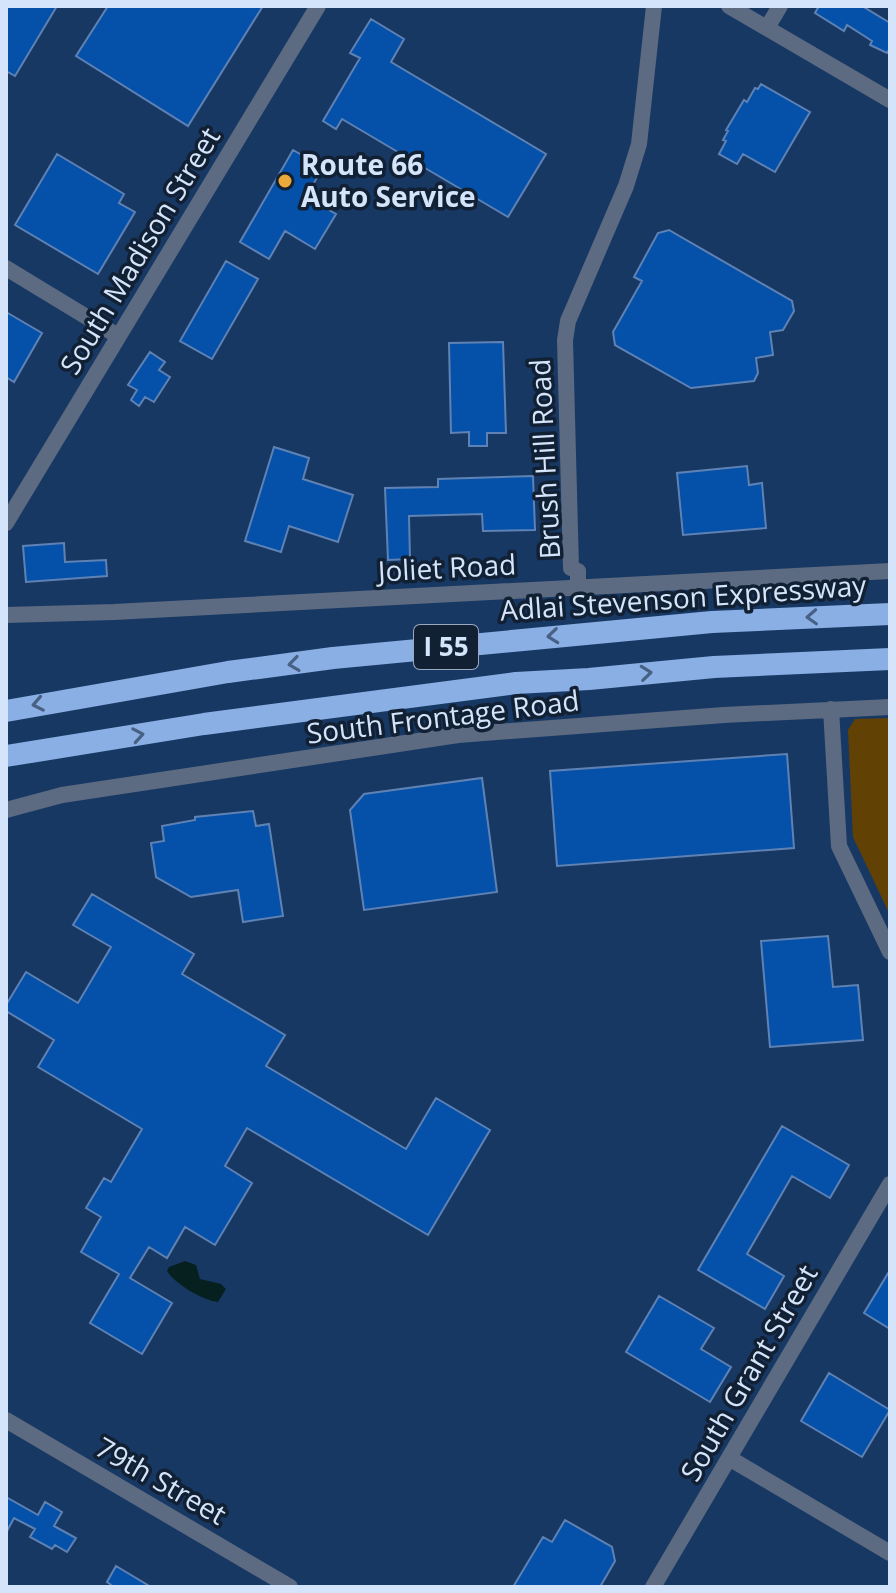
<svg xmlns="http://www.w3.org/2000/svg" width="896" height="1593" font-family="'Open Sans',sans-serif">
<rect width="100%" height="100%" fill="#183864"/>
<path fill="#624204" d="M890,718v197l-37,-78 -5,-107 7,-11z"/>
<path fill="#062020" d="M185,1261l11,4 4,14 21,5 5,5 -8,13c-16,-2 -43,-18 -51,-31l2,-4z"/>
<path fill="#0550a8" stroke="#5f82b4" stroke-width="2" d="M6,6h51l-42,70 -9,-5z
M108,6h155l-75,120 -112,-70z
M819,6h43l28,17v25l-3,5 -17,-8 2,-4 -25,-16 -3,6 -29,-18z
M371,19l33,20 -13,23 155,92 -38,63 -166,-98 -6,10 -13,-8 37,-63 -10,-5z
M761,84l49,28 -35,60 -32,-18 -6,10 -18,-10 7,-13 -3,-1 5,-9 -2,-1 18,-30 3,2 8,-14 3,1z
M293,150l30,17 -17,30 30,17 -21,35 -30,-18 -16,28 -29,-17z
M57,154l67,40 -5,9 16,9 -37,62 -83,-49z
M669,230l123,71 2,10 -11,19 -13,2 3,23 -17,3 2,15 -4,8 -63,7 -76,-43 -2,-13 29,-51 -8,-4 24,-44z
M226,261l32,18 -46,80 -32,-18z
M6,312l36,21 -28,49 -8,-5z
M503,342l3,91h-19v13h-18v-14l-18,1 -2,-90z
M150,352l15,10 -6,8 11,7 -16,25 -9,-5 -6,9 -8,-6 6,-10 -9,-5z
M274,447l35,11 -6,21 50,16 -15,47 -49,-16 -8,26 -36,-11z
M747,466l2,19 13,-2 4,45 -83,7 -6,-62z
M533,476l2,54 -52,1 -1,-17 -73,2 1,43 -22,1 -3,-72 53,-1v-8z
M64,543l1,19 41,-2 1,16 -81,6 -3,-36z
M787,754l7,94 -237,18 -7,-95z
M482,778l15,114 -133,18 -14,-100 14,-16z
M253,811l3,15 13,-2 14,92 -40,6 -5,-32 -47,7 -35,-20 -5,-34 13,-2 -2,-15 33,-6v-3z
M92,894l102,60 -12,20 103,61 -19,31 140,83 30,-51 54,32 -62,105 -181,-107 -22,38 27,17 -37,62 -30,-18 -18,31 -18,-11 -19,31 42,25 -30,51 -52,-31 29,-49 -38,-22 20,-35 -15,-9 18,-30 7,4 31,-53 -104,-62 16,-27 -48,-29v-6l20,-33 52,31 33,-56 -38,-22z
M828,936l5,51 25,-2 5,55 -93,7 -9,-106z
M782,1126l67,39 -19,33 -38,-22 -45,78 37,22 -19,33 -67,-39z
M890,1270v59l-26,-16z
M659,1296l55,32 -13,21 30,18 -21,35 -84,-50z
M829,1373l61,37 -28,47 -61,-36z
M6,1497l32,18 7,-13 17,10 -8,14 22,12 -9,14 -12,-7 -3,4 -22,-12 5,-8 -21,-11 -8,15z
M565,1520l47,27 3,14 -15,26h-87l30,-50 9,5z
M116,1566l35,21h-37l-7,-5z"/>
<g fill="none" stroke-linecap="round" stroke-linejoin="round">
<path stroke="#5c6b81" stroke-width="16" d="M729,6l161,94
M767,28l13,-22
M6,268l112,68
M6,523l312,-517
M578,588v-17l-7,-3 -6,-228 3,-19 58,-135 13,-42 15,-138
M6,615l108,-3 776,-41
M831,709l8,137 51,106
M6,810l56,-15 396,-60 266,-20 166,-8
M6,1420l284,167
M729,1458l161,95
M653,1587l237,-403"/>
<path stroke="#8aafe4" stroke-width="22" d="M6,711l222,-39 105,-14 379,-36 178,-8
M6,756l198,-32 312,-41 73,-4 125,-12 176,-8"/>
</g>
<defs><path id="oneway-chevron" d="M-2-3.5L2.5 0L-2 3.5" fill="none" stroke-width="1.6" stroke-linecap="round" stroke-linejoin="round" transform="scale(2)"/></defs>
<g stroke="#486083">
<use href="#oneway-chevron" transform="translate(812 617) rotate(177)"/>
<use href="#oneway-chevron" transform="translate(553 636) rotate(174)"/>
<use href="#oneway-chevron" transform="translate(294 664) rotate(172)"/>
<use href="#oneway-chevron" transform="translate(646 673) rotate(-6)"/>
<use href="#oneway-chevron" transform="translate(38 704) rotate(169)"/>
<use href="#oneway-chevron" transform="translate(138 735) rotate(-10)"/>
</g>
<circle fill="#eaaa39" stroke="#122034" stroke-width="3" cx="285" cy="181" r="8"/>
<g text-anchor="middle" stroke-width="7" stroke-linejoin="round" paint-order="stroke">
<rect fill="#122034" stroke="#9aa9bf" stroke-width="2" x="414" y="625" width="64" height="44" rx="6"/>
<g font-size="26" font-weight="bold" fill="#d4e4fa">
<text x="446" y="656">I 55</text>
</g>
<g font-size="28" font-weight="bold" fill="#d4e4fa" stroke="#122034" text-anchor="start">
<text x="301" y="175">Route 66<tspan x="301" dy="32">Auto Service</tspan></text>
</g>
<g font-size="28" fill="#d4e4fa" stroke="#122034">
<text transform="translate(140 251) rotate(-59)" y="10">South Madison Street</text>
<text transform="translate(545 459) rotate(-93)" y="10">Brush Hill Road</text>
<text transform="translate(447 568) rotate(-3)" y="10">Joliet Road</text>
<text transform="translate(683 598) rotate(-4)" y="10">Adlai Stevenson Expressway</text>
<text transform="translate(443 717) rotate(-7)" y="10">South Frontage Road</text>
<text transform="translate(749 1373) rotate(-60)" y="10">South Grant Street</text>
<text transform="translate(161 1481) rotate(30)" y="10">79th Street</text>
</g>
</g>
<rect width="896" height="1593" fill="none" stroke="#d4e4fa" stroke-width="16"/>
</svg>
